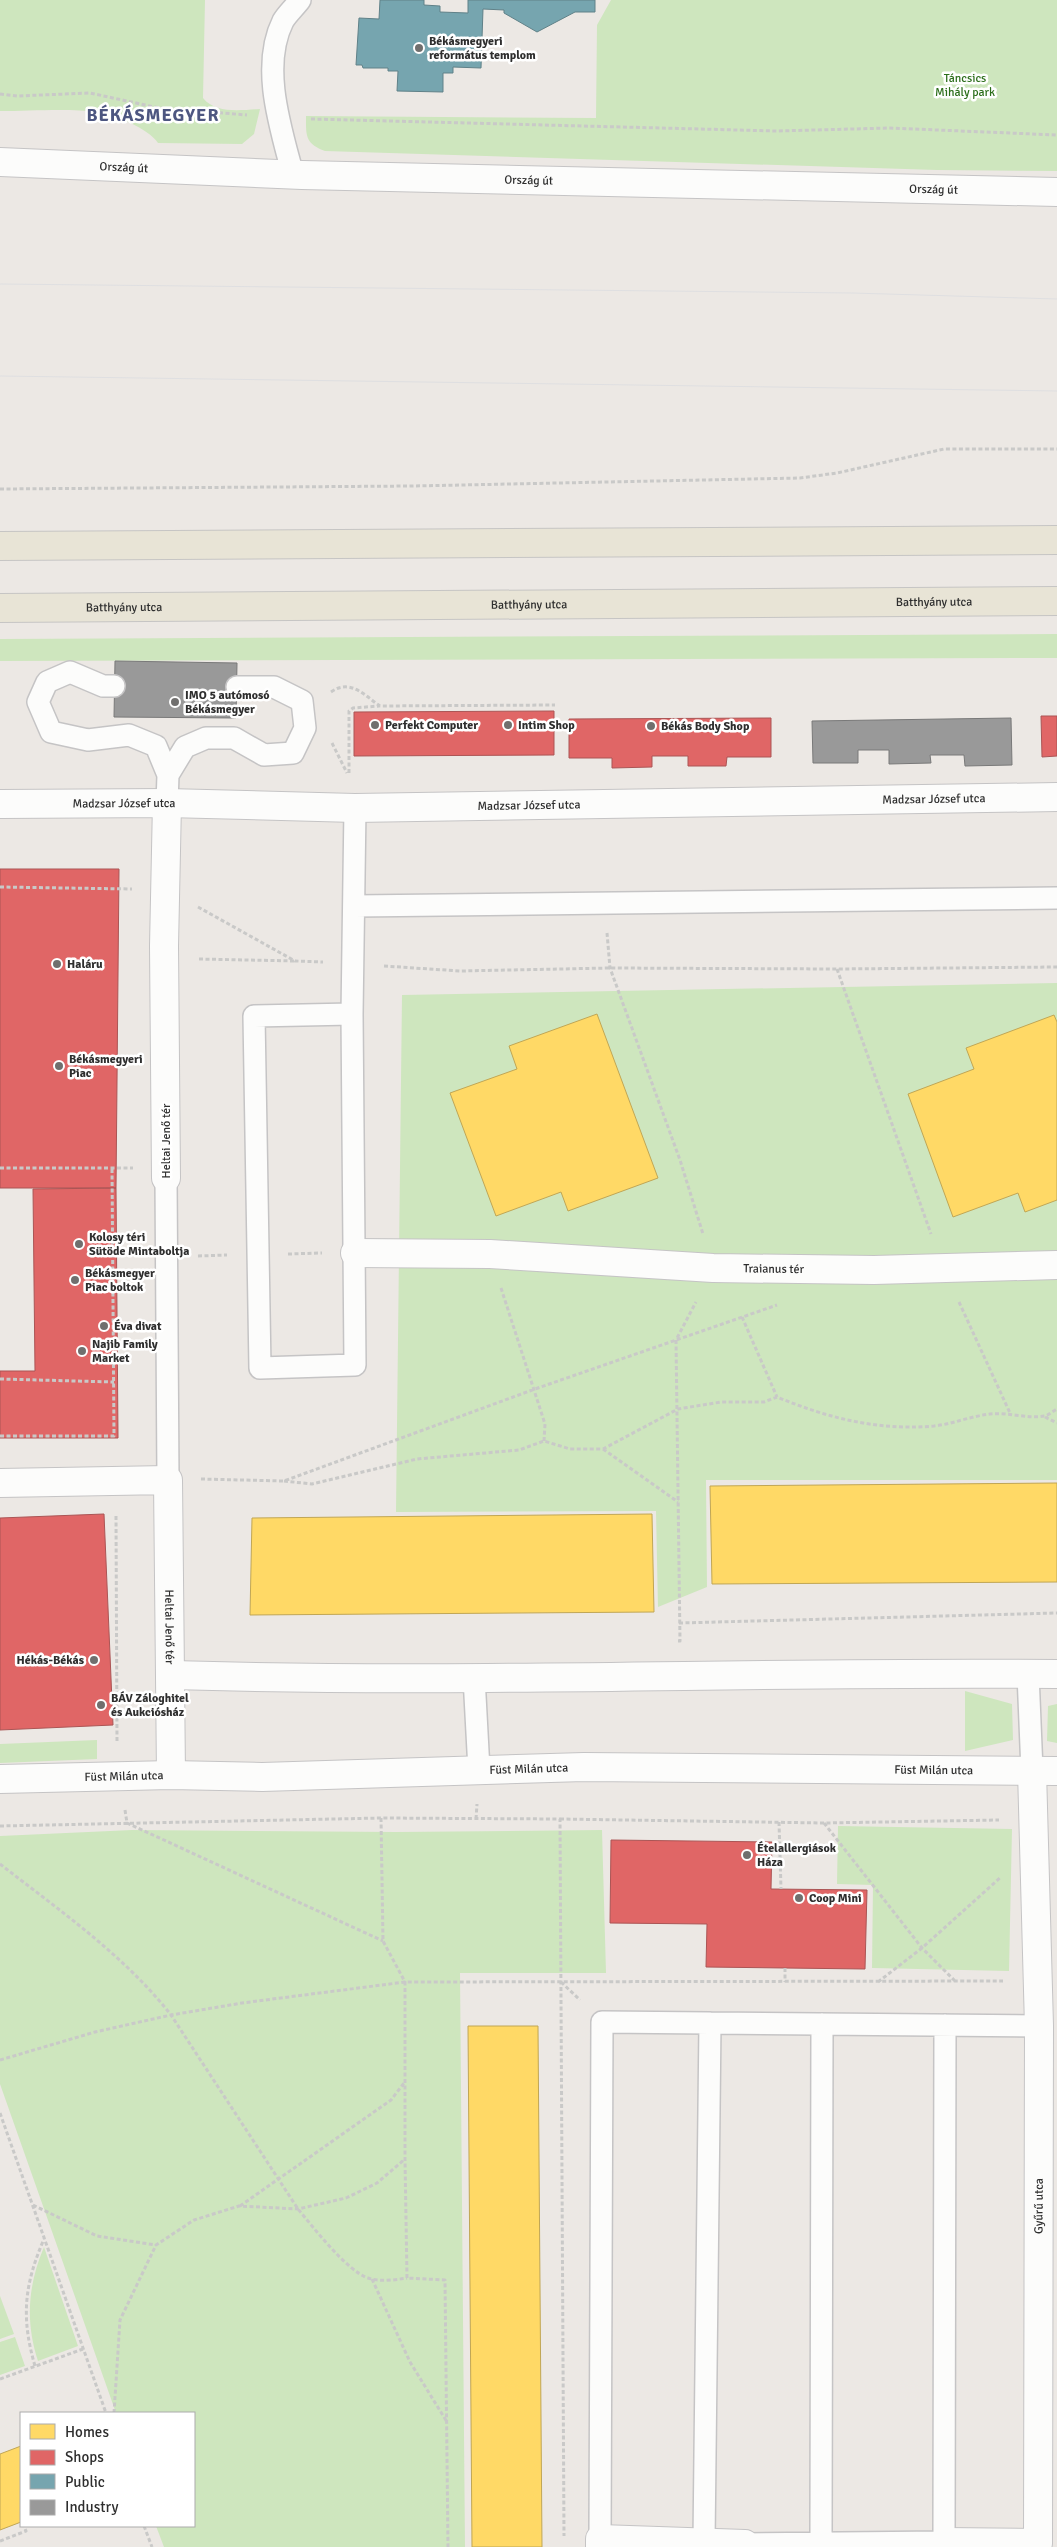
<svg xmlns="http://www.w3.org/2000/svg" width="1057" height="2547" font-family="Signika,sans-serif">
<rect width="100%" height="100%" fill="#ece8e4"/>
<path fill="#cee6be" d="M0,0h205l-2,98c13,16 37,12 57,11l-6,25 -12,10 -84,-1c-9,-14 -44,-29 -61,-31 -27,-4 -68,-1 -97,-1z
M611,0h446v171l-120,-1 -612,-19c-20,-8 -19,-15 -19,-35l290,2 1,-93z
M1057,634v24l-1057,3v-22z
M1057,983v497h-351l1,107 -49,20 -2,-96 -260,1 6,-517z
M965,1691l47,13 1,36 -48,11z
M1057,1704v39l-10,-2 1,-35z
M97,1740v19l-97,4v-19z
M838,1826l174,3 -3,142 -137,-3 1,-83 -36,-1z
M132,1830l264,2 206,-2 4,143h-146l5,574h-301l-8,-21h38v-113h-78l-116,-329v-248z
M44,2247l34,99 -40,15c-13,-40 -10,-76 6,-114z
M0,2296l14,38 -14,5z
M15,2337l10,29 -25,9v-33z"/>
<path fill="#ffd966" stroke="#c0a655" d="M597,1014l61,164 -90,33 -7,-19 -65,24 -46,-123 67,-24 -8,-23z
M1054,1015l3,7v178l-32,12 -7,-19 -65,24 -45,-123 66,-25 -8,-21z
M1057,1483v99l-345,2 -2,-98z
M652,1514l2,98 -404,3 2,-97z
M468,2026h70l4,521h-70z
M21,2446v76l-21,8v-76z"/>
<path fill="#e06666" stroke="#ab5555" d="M554,711v44l-200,1v-44z
M1041,716h16v40l-15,1z
M771,718v39h-44l-1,9h-38v-10h-36v11l-40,1v-10h-43v-39z
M0,869h119l-3,319h-116z
M116,1188l2,250h-118v-67h35l-2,-182z
M104,1514l9,211 -113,5v-212z
M611,1840l161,2 -1,47 96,1 -2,79 -159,-2 1,-43 -97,-1z"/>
<path fill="#76a5af" stroke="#608188" d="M380,0h44v5l16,1v6l28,1v-13h127v12h-20l-38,20 -33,-19v-3l-21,-1 -2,59 -28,-1v6h-10v19l-46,-1 1,-20h-10v-3h-25l-1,-3h-6l3,-47 20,1z"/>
<path fill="#999" stroke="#797979" d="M115,661l122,2 -1,55 -122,-1z
M1011,718l1,47 -47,1 -1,-11h-34l1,8 -42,1v-14h-31v13h-45l-1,-42z"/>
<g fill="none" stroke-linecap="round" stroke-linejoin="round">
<defs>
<path id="lane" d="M293,175c-12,-46 -33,-108 -10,-154 4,-7 12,-14 17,-21
M114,686h-11l-33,-14 -23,10 -9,20 13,30 37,8 41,-5 27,11 12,29 -1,28
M168,775l17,-28 21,-9h28l30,17 29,-2 12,-25 -3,-27 -28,-14h-37
M355,906l702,-8
M352,1014l-98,2 6,352 95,-3 -3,-351 3,-206
M166,1178l2,302
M1028,1674l4,97
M474,1677l5,93
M600,2539l2,-517 437,4
M704,2542l6,-519
M821,2542l1,-518
M745,2544l199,-2 1,-517"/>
<g id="street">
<path d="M166,1178l-2,-232 3,-143"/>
<path id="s1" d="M355,1253l135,1 223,14 161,2 183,-5"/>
<path id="s2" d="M0,1483l168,-3 3,295"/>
<path d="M172,1675c295,9 590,-4 885,-1"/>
<path id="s3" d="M0,1779l171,-4 91,2 322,-10 473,4"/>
<path d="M600,2547v-8l145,5v3"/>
<path id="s4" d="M944,2547v-5l94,1 1,-517 -7,-255"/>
</g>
<g id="secondary">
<path id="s5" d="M0,162l302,13 755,17"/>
<path id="s6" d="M0,804l167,-1 188,5 702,-11"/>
</g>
<g id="primary">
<path d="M0,546l1057,-6"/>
<path id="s7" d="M0,608l1057,-7"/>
</g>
</defs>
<use href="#lane" stroke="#c5c4c5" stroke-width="24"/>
<use href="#street" stroke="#c5c4c5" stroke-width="30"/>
<use href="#secondary" stroke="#c5c4c5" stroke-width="30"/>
<use href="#primary" stroke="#c6c5c4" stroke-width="30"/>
<path stroke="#c9c9c8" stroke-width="3" stroke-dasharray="4 2.5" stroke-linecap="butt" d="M0,94l17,2 73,-3 69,15 88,7
M311,119l466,12 113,-3 167,7
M0,489l413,-3 387,-8 37,-5 107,-24h113
M331,692c20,-14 34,4 49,14l175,-1
M332,743l15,30
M349,773v-62l4,-3 26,-2
M0,887l132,2
M198,907l97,54 28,1
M607,933l3,35 70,192 23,74
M199,959l96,2
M384,966l76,5 150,-3 227,1 220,-2
M837,969l94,265
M0,1168h133
M288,1254l34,-1
M198,1256l29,-1
M501,1288l44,136 -1,17
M959,1302l51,111
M742,1317l35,80
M0,1379l114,3
M1045,1417l12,6
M0,1436h114l-2,-268
M603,1449l75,53
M201,1479l83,2 251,-92 242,-84
M284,1481l28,3 105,-25 102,-9 25,-9 26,8h33l75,-40 43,-7h43l13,-5c51,21 101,34 157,29 19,-2 37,-10 56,-12 17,-2 39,5 54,2 4,0 9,-5 13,-7
M116,1516l1,226
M679,1623l378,-10
M678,1641h2l-4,-301 20,-38
M125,1810l2,13 256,118
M381,1818l2,123 22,41v177l2,119 38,2 3,267
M476,1819l1,-15
M560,1819l264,4 175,-3
M779,1822l2,67
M824,1823l98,125 34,34
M0,1826l381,-8 179,1 4,717
M0,1864c59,46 125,92 171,151l127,194c15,18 49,62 70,69 13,4 27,2 39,0
M785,1968v14
M561,1982l19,18
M878,1982l44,-34 79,-71
M0,2060l95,-28 76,-17 71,-12 163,-21 598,-1
M0,2113l106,300
M33,2205l64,31 59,9
M240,2206l151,-106 13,-17
M372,2279l38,83 37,60
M35,2366c-14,-48 -11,-81 9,-127
M0,2379l83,-30
M114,2413l6,-93 36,-75 38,-25 45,-14 59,3 48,-11 31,-15 28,-24
M144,2526l8,21
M0,2541l26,-10 -2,-5"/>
<use href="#lane" stroke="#fcfcfb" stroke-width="21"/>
<use href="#street" stroke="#fcfcfb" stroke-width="28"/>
<use href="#secondary" stroke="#fcfcfb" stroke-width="28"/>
<use href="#primary" stroke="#e8e4d6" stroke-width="28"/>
<path stroke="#dfdfe1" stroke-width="1" d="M0,284l852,9 205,6
M0,376l1057,15"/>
</g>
<g fill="#706f6e" stroke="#fff" stroke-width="2">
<circle cx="419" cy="48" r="5"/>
<circle cx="175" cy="702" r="5"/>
<circle cx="375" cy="725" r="5"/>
<circle cx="508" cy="725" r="5"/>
<circle cx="651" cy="726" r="5"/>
<circle cx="57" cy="964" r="5"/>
<circle cx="59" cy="1066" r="5"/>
<circle cx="79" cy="1244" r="5"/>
<circle cx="75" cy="1280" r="5"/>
<circle cx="104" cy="1326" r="5"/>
<circle cx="82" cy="1351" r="5"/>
<circle cx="94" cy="1660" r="5"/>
<circle cx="101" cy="1705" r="5"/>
<circle cx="747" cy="1855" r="5"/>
<circle cx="799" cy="1898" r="5"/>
</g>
<g text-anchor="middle" stroke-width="5" stroke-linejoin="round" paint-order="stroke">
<g font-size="12" font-weight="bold" fill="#2e2e2e" stroke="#fff" text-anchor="start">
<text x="429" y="45">Békásmegyeri<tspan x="429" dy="14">református templom</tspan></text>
<text x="185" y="699">IMO 5 autómosó<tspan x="185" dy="14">Békásmegyer</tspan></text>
<text x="385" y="729">Perfekt Computer</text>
<text x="518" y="729">Intim Shop</text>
<text x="661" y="730">Békás Body Shop</text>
<text x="67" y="968">Haláru</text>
<text x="69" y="1063">Békásmegyeri<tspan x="69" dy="14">Piac</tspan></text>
<text x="89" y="1241">Kolosy téri<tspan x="89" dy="14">Sütöde Mintaboltja</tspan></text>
<text x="85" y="1277">Békásmegyer<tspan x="85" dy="14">Piac boltok</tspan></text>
<text x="114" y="1330">Éva divat</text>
<text x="92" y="1348">Najib Family<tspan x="92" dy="14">Market</tspan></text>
<text x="84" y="1664" text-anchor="end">Hékás-Békás</text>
<text x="111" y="1702">BÁV Záloghitel<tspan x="111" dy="14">és Aukciósház</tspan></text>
<text x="757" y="1852">Ételallergiások<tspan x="757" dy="14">Háza</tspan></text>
<text x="809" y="1902">Coop Mini</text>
</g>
<g font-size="12" fill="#2c6e1b" stroke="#fff">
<text x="965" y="82">Táncsics<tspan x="965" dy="14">Mihály park</tspan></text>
</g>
<g font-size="12" fill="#2e2e2e" stroke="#fff">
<text dy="4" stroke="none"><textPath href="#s5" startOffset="124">Ország út</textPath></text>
<text dy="4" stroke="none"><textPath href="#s5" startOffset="529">Ország út</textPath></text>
<text dy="4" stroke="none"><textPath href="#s5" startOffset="934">Ország út</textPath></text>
<text dy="4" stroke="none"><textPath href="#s7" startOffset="934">Batthyány utca</textPath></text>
<text dy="4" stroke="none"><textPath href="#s7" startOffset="529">Batthyány utca</textPath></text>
<text dy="4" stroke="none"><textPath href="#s7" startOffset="124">Batthyány utca</textPath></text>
<text dy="4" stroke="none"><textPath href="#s6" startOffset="934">Madzsar József utca</textPath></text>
<text dy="4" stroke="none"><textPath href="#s6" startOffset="124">Madzsar József utca</textPath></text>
<text dy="4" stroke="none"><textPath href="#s6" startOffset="529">Madzsar József utca</textPath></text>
<text transform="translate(166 1141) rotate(-90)" y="4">Heltai Jenő tér</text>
<text dy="4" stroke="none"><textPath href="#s1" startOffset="419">Traianus tér</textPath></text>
<text dy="4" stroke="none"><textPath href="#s2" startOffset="315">Heltai Jenő tér</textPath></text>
<text dy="4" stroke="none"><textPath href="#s3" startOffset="529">Füst Milán utca</textPath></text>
<text dy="4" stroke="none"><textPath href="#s3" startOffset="934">Füst Milán utca</textPath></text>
<text dy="4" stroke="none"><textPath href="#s3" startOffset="124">Füst Milán utca</textPath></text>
<text dy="4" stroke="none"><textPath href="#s4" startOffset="436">Gyűrű utca</textPath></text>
</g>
<g font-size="18" font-weight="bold" letter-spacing="1" fill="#4d5680" stroke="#fff">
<text x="153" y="121">BÉKÁSMEGYER</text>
</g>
</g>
<rect x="20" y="2412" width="175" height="115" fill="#ffffff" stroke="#ababab"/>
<rect x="30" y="2424" width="25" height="15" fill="#ffd966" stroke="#ababab"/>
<text x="65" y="2437" font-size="15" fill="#2e2e2e">Homes</text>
<rect x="30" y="2450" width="25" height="15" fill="#e06666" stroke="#ababab"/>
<text x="65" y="2462" font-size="15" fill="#2e2e2e">Shops</text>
<rect x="30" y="2474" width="25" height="15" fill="#76a5af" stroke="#ababab"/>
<text x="65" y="2487" font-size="15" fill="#2e2e2e">Public</text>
<rect x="30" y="2500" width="25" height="15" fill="#999999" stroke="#ababab"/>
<text x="65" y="2512" font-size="15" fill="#2e2e2e">Industry</text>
</svg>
